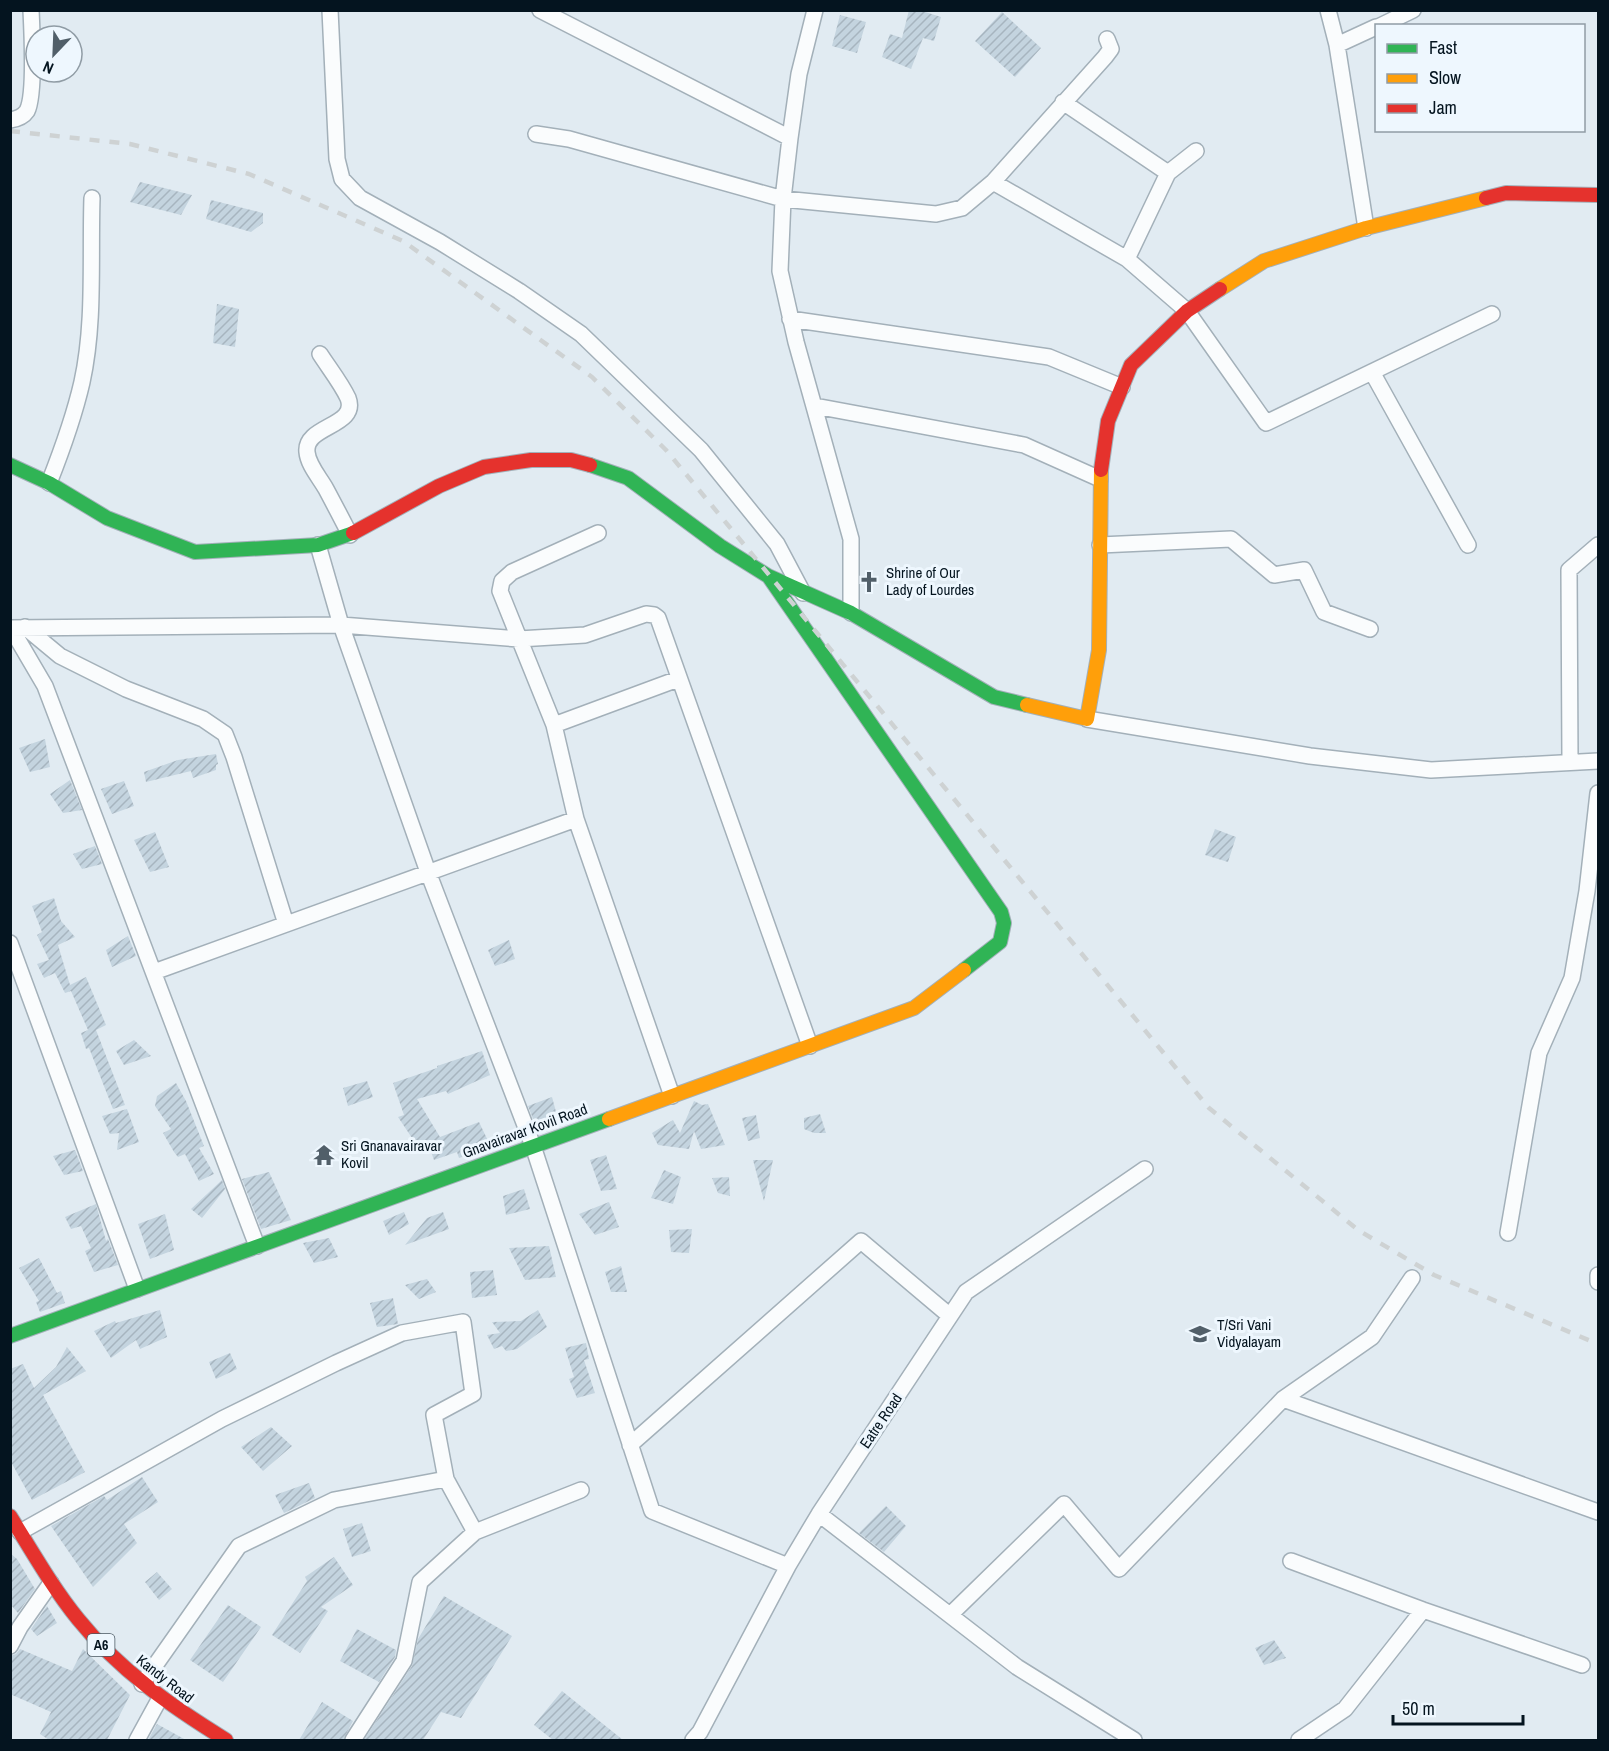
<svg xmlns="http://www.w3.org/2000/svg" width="1609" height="1751" font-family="'Archivo Narrow',sans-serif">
<defs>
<pattern id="building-hatch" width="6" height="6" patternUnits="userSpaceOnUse" patternTransform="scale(1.5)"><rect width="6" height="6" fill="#c4d4df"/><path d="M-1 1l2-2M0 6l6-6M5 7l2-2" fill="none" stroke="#a7b5bf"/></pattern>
</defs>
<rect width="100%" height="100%" fill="#e1ebf2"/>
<path fill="url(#building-hatch)" d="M909,10h10l22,7 -7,24 -11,-3 -12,31 -29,-12 8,-23 12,4z
M1002,12l39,36 -26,29 -40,-36z
M840,15l26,7 -9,31 -25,-7z
M140,182l52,13 -11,20 -51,-13z
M211,200l52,13v10l-12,9 -45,-13z
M217,304l22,5 -4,38 -22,-4z
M45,739l5,28 -20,5 -11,-24z
M216,754l2,10 -2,1v5l-23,8 -2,-7 -45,11 -2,-10 34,-12z
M70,780l12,30 -19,3 -13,-19z
M124,781l10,25 -22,8 -11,-25z
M1215,829l21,8 -8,25 -23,-7z
M155,832l14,35 -19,5 -16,-32z
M95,846l7,18 -20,5 -9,-15z
M54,898l7,23 14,16 -17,8 12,40 16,-8 20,48 -10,5 29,75 -12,4 -24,-61 -3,1 -5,-16 7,-3 -17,-39 -6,2 -10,-20 -11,5 -7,-14 12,-4 -12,-25 5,-3 -10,-26z
M128,936l8,20 -24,11 -6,-17z
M509,940l6,19 -20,7 -7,-16z
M134,1040l17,16 -27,9 -8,-14z
M482,1051l8,24 -42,19 -2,-3 -29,8 23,38 39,-15 12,25 -32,11 -2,-6 -23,8 -7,-19 -11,3 -18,-27 6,-2 -11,-32 44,-15v-2z
M367,1081l6,16 -25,9 -5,-18z
M176,1083l10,18 18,45 -5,2 15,26 -15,7 -14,-27 -7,3 -4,-5 -11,-19 8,-4 -16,-23 2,-10z
M552,1097l7,26 -22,6 -9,-23z
M694,1101l8,4 6,-1 17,41 -24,4 -7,-18 -5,18 -31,-4 -6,-12 21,-13 7,13z
M127,1109l12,33 -22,8 2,-17 -9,1 -8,-18z
M820,1114l6,19h-12l-10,-4v-11z
M756,1115l4,23 -12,3 -6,-23z
M75,1150l8,21 -19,4 -11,-19z
M606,1155l11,34 -16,2 -11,-31z
M753,1160h20l-9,41z
M664,1170l17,7 -8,27 -22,-6z
M269,1172l22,48 -30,9 -19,-50z
M729,1177l1,19 -12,-3 -6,-15z
M222,1180l3,9 -23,29 -11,-9z
M524,1189l6,20 -24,6 -3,-19z
M609,1202l10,25 -24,8 -16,-21z
M96,1204l10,37 2,-2 10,26 -24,7 -9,-21 6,-3 -10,-22 -10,3 -6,-12z
M404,1212l5,12 -20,11 -6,-14z
M443,1212l6,17 -44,16 22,-27z
M165,1214l9,36 -24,9 -12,-35z
M692,1229l-3,24 -18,-1 -2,-22z
M329,1238l9,19 -24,6 -11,-20z
M549,1246l7,31 -31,3 -16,-32z
M39,1258l18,35 4,-2 4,12 -25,9 -4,-10 3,-1 -20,-33z
M621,1266l6,26h-16l-6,-20z
M493,1270l4,25 -25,3 -2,-26z
M427,1279l9,13 -17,7 -14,-14z
M393,1298l5,26 -21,3 -7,-24z
M160,1310l7,27 -27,12 -4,-9 -25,18 -17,-27 21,-10 1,2z
M538,1310l9,17 -30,22 -11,2 -4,-5 -8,3 -7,-14 13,-2 -8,-11 29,-1z
M586,1343l3,16 -5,1 11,33 -18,5 -8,-19 5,-2 -9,-29z
M67,1347l19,24 -43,24 42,77 -53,28 -22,-40v-91l13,-5 11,24 22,-21z
M230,1353l7,16 -21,10 -7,-17z
M271,1427l21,19 -29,25 -22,-24z
M142,1477l16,25 -34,22 13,19 -44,44 -42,-61 53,-30 3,4z
M309,1483l6,15 -31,15 -9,-18z
M886,1506l20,20 -22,26 -25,-19z
M362,1523l9,28 -19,6 -9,-28z
M10,1553l7,6 18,30 -17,24 -8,-9z
M334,1557l19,28 -32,22 7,4 -28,42 -28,-18 35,-54 -2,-4z
M157,1572l15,17 -13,11 -14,-18z
M444,1596l68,40 -51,82 -20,-6 -18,28h-59l48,-74 6,-27z
M228,1605l33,22 -38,55 -33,-22z
M47,1606l10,17 -20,13 -6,-7z
M357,1629l39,21 -1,7 -16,25 -39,-21z
M1274,1640l12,18 -22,7 -9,-17z
M20,1649l52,22 11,-22 47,46 -23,45h-58l-9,-6 11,-22 -41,-18v-38l6,-2z
M562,1691l61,49h-70l-19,-15z
M322,1702l31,19 -10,19h-44z
M157,1724l29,16h-38z"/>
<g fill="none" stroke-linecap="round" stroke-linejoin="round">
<defs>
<path id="street" d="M330,10l7,149 5,20 18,19 80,44 79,49 62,43 120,116 76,94 26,49
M540,10l250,128
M815,10l-16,64 -9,64 -7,61 -3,72 16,71 55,197v74
M1328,10l9,35 29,183
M1380,26l33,-16
M1337,45l39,-18
M1063,102l105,71
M10,120c7,-1 13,-3 17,-9 8,-15 5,-81 4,-101
M536,134l33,5 214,60 153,15 26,-6 31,-26 112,-125 6,-8 -4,-10
M993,182l134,77 60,52 79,112 226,-109
M1127,259l41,-86 28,-22
M790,319l259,38 73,30
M320,354c9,14 21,29 28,44 11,29 -44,27 -41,54 1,13 13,26 19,37 8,15 16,30 24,46
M1372,372l96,173
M815,406l209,39 76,34
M49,483c13,-33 25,-66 33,-101 13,-59 8,-123 10,-184
M598,533l-86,39 -10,9 -2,10 54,134 22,94 96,277
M318,545l23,80 87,247 105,274 119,365 136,55
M1100,545l131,-6 43,36 30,-5 20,42 46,17
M25,627l35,29 66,33 77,30 22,15 9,23 52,167
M10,628l331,-3 178,14 66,-4 61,-21 8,1 4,3 152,428
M11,628l34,58 212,560
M1087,719l223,37 121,14 167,-9
M554,725l124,-46
M1570,762l-1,-192 29,-25
M10,943l127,346
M154,972l422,-153
M1508,1233l31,-180 33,-75 15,-87 11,-98
M1598,1275v7
M1283,1399l315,113
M630,1445l231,-204 89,75
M819,1514l198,153 117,73
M20,1532l202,-113 114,-56 66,-30 61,-11 10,72 -39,21 12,64
M1291,1561l132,49 159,55
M950,1615l114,-111 55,65 164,-170 89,-62 40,-59
M10,1646l10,-19 31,-44
M142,1684l97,-138 95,-46 112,-21 29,53
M137,1740l23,-42
M353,1740l51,-79 16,-79 55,-50 106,-42
M693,1740l7,-8 88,-166 31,-52 147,-222 179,-123
M1299,1740l46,-31 78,-99"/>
<path id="fast" d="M10,465l39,18 58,35 88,34 123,-7 35,-12
M590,465l38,13 92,68 48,30 83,37 143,84 33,8
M769,577l232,335 3,11 -4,19 -36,28
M10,1336l599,-217"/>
<path id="slow" d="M1220,289l44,-28 102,-33 120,-30
M1027,705l60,14 12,-69 2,-180
M609,1119l305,-111 50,-38"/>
<path id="jam" d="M1486,198l20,-5 92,2
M1101,470l7,-49 23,-56 56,-54 33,-22
M353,533l86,-47 45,-19 47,-7h40l19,5
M10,1516c22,35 42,71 68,103 41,51 93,87 148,121"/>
</defs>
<use href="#street" stroke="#a3b0b9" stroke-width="18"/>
<use href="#fast" stroke="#a3b0b9" stroke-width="16"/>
<use href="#slow" stroke="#a3b0b9" stroke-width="16"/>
<use href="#jam" stroke="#a3b0b9" stroke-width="16"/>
<use href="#street" stroke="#fafcfd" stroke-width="15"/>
<use href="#fast" stroke="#30b455" stroke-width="14"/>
<use href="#slow" stroke="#ff9f0a" stroke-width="14"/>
<use href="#jam" stroke="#e5322d" stroke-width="14"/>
<path stroke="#ced2d3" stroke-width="4.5" stroke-dasharray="10 10" stroke-linecap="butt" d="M10,131l120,13 119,30 154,67 189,136 74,73 543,658 149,122 76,45 164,69"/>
</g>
<defs>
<symbol id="church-bare" viewBox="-9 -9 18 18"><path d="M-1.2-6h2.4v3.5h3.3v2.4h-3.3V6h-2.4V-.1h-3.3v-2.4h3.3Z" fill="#515f69" stroke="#eef7fe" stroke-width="2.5" paint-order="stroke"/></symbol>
<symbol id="temple-bare" viewBox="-9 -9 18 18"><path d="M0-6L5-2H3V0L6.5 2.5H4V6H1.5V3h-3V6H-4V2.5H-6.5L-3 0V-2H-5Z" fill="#515f69" stroke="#eef7fe" stroke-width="2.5" paint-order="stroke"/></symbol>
<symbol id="school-bare" viewBox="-9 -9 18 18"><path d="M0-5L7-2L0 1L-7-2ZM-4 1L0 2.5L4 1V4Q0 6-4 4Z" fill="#515f69" stroke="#eef7fe" stroke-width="2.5" paint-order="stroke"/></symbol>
</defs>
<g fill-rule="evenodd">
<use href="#church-bare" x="854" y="567" width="30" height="30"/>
<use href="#temple-bare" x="309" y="1140" width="30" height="30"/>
<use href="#school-bare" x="1185" y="1319" width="30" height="30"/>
</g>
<g text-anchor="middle" stroke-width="6" stroke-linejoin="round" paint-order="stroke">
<rect fill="#eef7fe" stroke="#4a5862" stroke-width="1.5" x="87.5" y="1634" width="27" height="22" rx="4.5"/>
<g font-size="14" font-weight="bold" fill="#04141f">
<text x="101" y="1650">A6</text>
</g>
<g font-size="15" fill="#04141f" stroke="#eef7fe" text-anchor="start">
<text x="886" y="578">Shrine of Our<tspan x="886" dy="17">Lady of Lourdes</tspan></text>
<text x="341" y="1151">Sri Gnanavairavar<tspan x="341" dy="17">Kovil</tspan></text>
<text x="1217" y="1330">T/Sri Vani<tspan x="1217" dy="17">Vidyalayam</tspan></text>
</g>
<g font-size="15" fill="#04141f" stroke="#eef7fe">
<text transform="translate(525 1131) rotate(-20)" y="5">Gnavairavar Kovil Road</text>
<text transform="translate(881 1421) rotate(-56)" y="5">Eatre Road</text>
<text transform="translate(165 1679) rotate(38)" y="5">Kandy Road</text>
</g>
</g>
<rect width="1609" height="1751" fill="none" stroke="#04141f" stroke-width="24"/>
<rect x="1375" y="24" width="210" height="108" fill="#eef7fe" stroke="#909ca5" stroke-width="1.5"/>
<rect x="1387" y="44" width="30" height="9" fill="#30b455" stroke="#909ca5" stroke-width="1.5"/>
<text x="1429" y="54" font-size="18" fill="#04141f">Fast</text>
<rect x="1387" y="74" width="30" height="9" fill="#ff9f0a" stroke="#909ca5" stroke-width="1.5"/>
<text x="1429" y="84" font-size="18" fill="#04141f">Slow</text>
<rect x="1387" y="104" width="30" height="9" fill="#e5322d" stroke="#909ca5" stroke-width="1.5"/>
<text x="1429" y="114" font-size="18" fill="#04141f">Jam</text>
<g transform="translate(54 54) rotate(203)"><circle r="28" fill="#eef7fe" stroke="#909ca5" stroke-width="1.5"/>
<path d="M0-4.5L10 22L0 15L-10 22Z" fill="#515f69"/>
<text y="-9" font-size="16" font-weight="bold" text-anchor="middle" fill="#04141f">N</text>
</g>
<path d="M1393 1715v9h130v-9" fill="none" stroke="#04141f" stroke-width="3"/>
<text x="1402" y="1715" font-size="18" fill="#04141f" stroke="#eef7fe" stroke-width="4.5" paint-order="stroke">50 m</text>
</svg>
